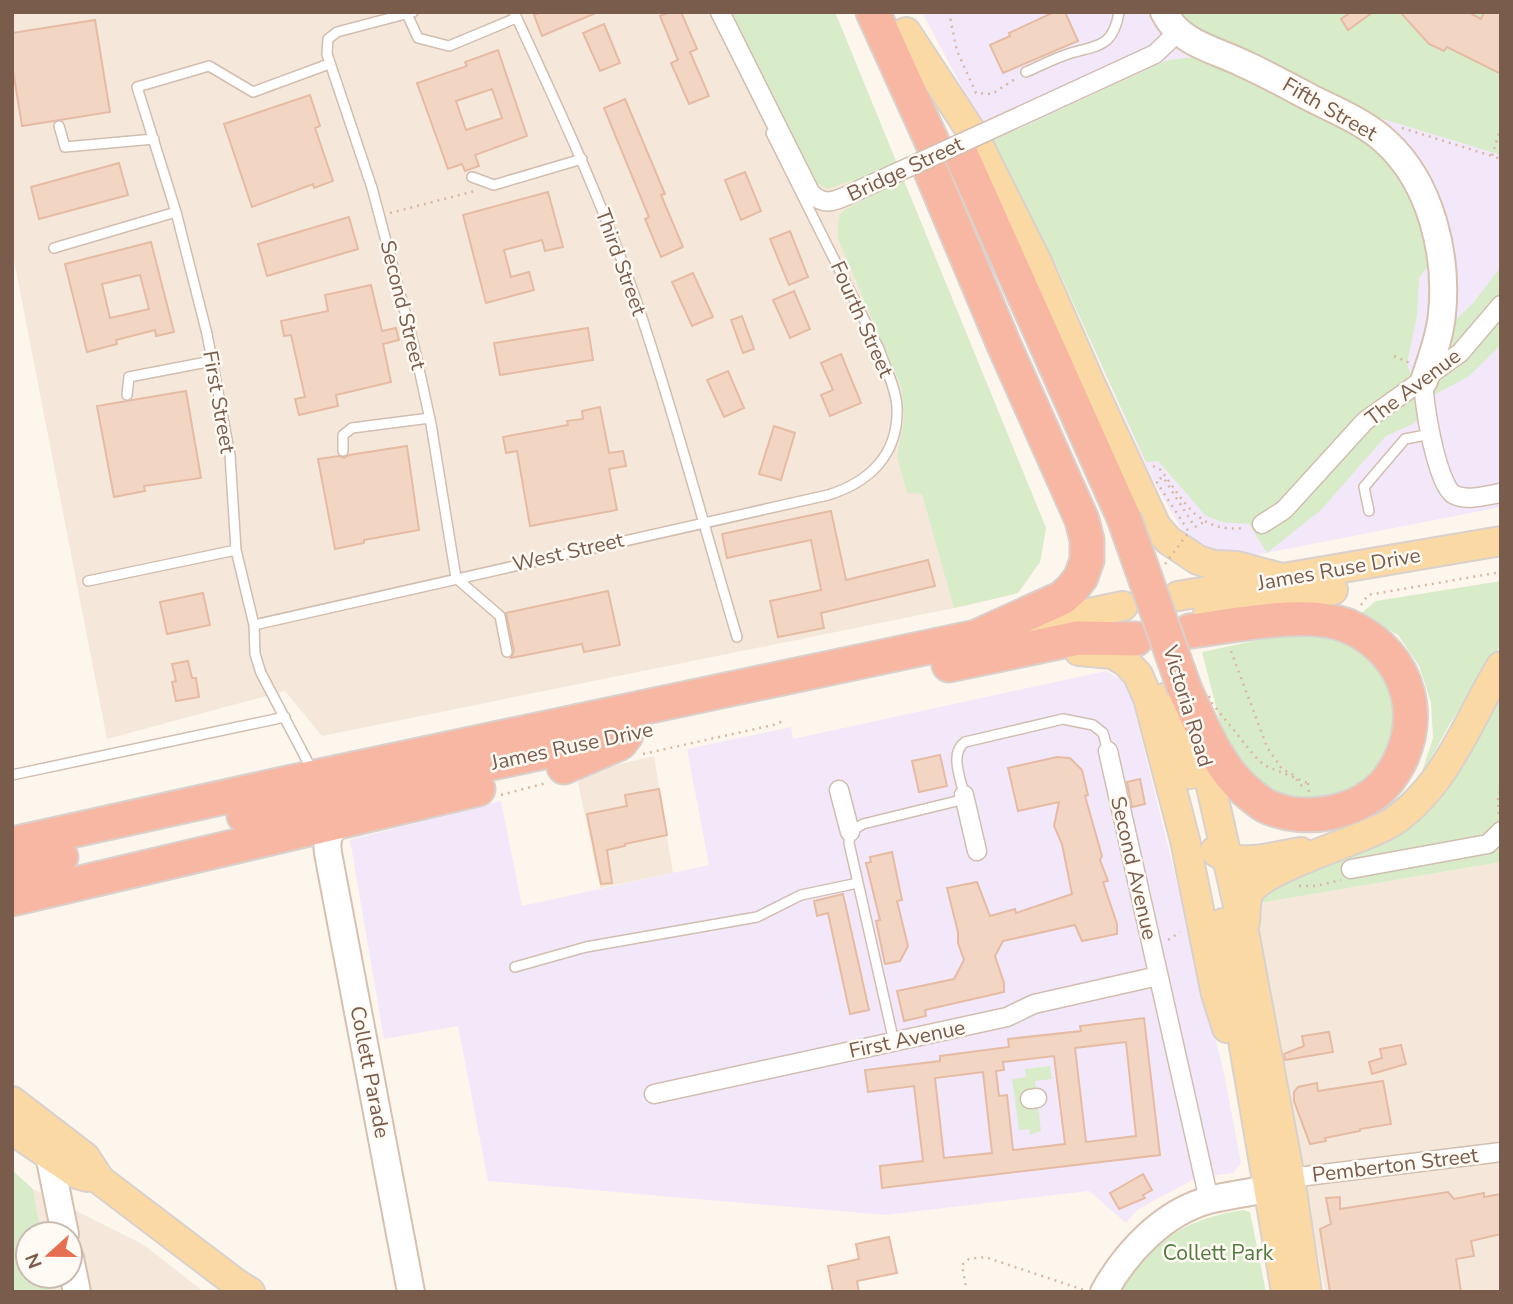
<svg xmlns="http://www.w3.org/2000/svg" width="1513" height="1304" font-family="'Nunito Sans',sans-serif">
<rect width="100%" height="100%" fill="#fdf6ec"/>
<path fill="#f5e8da" d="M12,12h823l211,516 -6,34 -22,31 -49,12 -647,131 -37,-45 -178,48 -95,-489z
M654,756l19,117 -73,15 -22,-105 9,-11z
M1501,862v430h-176l-71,-388z
M33,1189l111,56 60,47h-154l-3,-16h23v-42h-29z"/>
<path fill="#f3e8fa" d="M922,12h579v495l-255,50 -22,-3 -24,-9 -17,-13 -31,-54 -95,-211z
M1106,671l22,13 96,389 17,90 -8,10 -37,5 -59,32 -11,13 -37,-32 -204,24 -397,-34 -30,-155 -74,13 -34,-199 151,-39 21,105 187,-41 -22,-116 104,-22 2,12z"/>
<path fill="#d8ecc9" d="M729,12h106l211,516 -6,34 -22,31 -64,15 -32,-114 -15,-1 -10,-36 7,-37 -2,-31 -64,-150c0,-30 0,-25 25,-39l-10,-20 -25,9 -19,-9z
M1174,12h327v143l-141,-43 -147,-72z
M1194,57l15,4 142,65 61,56 20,79 -13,17 -2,38 -10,47 9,28 31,-63 26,-25 28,-36v78l-33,32 -36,19 -10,19 -9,9 -27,12 -65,74 -54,43 -18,-29 -27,-2 -16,-6 -48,-55 -12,1 -89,-195 -65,-126 167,-77 10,-4z
M1501,581v63l-52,81 -30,56 14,-43 -2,-36 -12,-36 -21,-31 -38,-21 16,-13z
M1305,630l38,4 40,33 21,53 -26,56 -58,29 -56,-14 -39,-49 -23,-90z
M1501,690v172l-247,42 6,-9 87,-39 72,-40z
M1050,1066l2,13 -17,2 6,50 -11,4 -1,-6 -10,1 -7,-51 14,-2 -1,-8z
M12,1170l21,19 8,45h-13v42h19l3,16h-38z
M1243,1210l7,2 16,80h-145c33,-52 61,-72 122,-82z"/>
<path fill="#f3d5c3" stroke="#e6bba3" stroke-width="2" fill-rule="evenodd" d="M541,12h57l-56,24 -8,-21z
M669,12h12l16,37 -7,3 19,44 -20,8 -18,-41 7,-3 -18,-44z
M1054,12h11l13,29 -75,32 -13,-28 20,-9 -1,-3z
M1351,12h22l-25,18 -7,-11z
M1400,12h68l13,7 3,-7h17v62l-54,-27 -3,4 -15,-7z
M95,20l15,92 -88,14 -10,-62v-31z
M604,24l16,39 -20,8 -17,-38z
M498,50l29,86 -52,19 4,11 -14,5 -3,-7 -14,5 -31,-86 50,-17 -2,-4zM492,89l10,29 -36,12 -10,-29z
M310,95l10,31 -5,2 18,53 -19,7 -1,-4 -61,23 -28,-83z
M625,99l40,95 -4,1 22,52 -22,10 -16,-38 4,-2 -45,-109z
M119,163l9,32 -89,24 -8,-32z
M745,172l16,39 -20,9 -16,-40z
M548,192l15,55 -18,4 -3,-11 -38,10 7,27 18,-5 5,18 -48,13 -23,-88z
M349,217l9,32 -91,27 -9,-32z
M790,231l18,46 -19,8 -19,-46z
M151,242l23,90 -18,4 -1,-6 -39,10 1,4 -30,8 -22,-88zM140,275l9,34 -39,9 -8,-34z
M693,273l20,44 -21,9 -20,-44z
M371,285l11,46 14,-3 3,12 -16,4 8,38 -55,13 2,11 -39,9 -4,-16 10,-2 -14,-62 -7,1 -3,-15 47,-10 -3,-16z
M794,291l16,38 -20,9 -17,-38z
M742,316l12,33 -11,4 -12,-33z
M588,328l5,32 -93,15 -6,-32z
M841,354l20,49 -31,13 -9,-21 12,-5 -12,-27z
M728,371l16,37 -20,9 -17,-37z
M186,391l15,87 -57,8 1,5 -31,6 -17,-91z
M600,407l9,46 14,-2 3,15 -17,3 8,41 -87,16 -13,-75 -11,2 -3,-16 65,-12 -1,-4 16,-2 -1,-8z
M774,426l21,7 -14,47 -22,-6z
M407,446l12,84 -55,10v3l-29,6 -17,-90 21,-3 5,2 5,-3z
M831,511l15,69 82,-20 7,26 -114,27 3,15 -46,9 -8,-36 51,-11 -10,-50 -84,18 -5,-24z
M608,591l12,54 -36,7 -2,-8 -71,14 3,-7 -8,-38z
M203,593l7,32 -43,9 -7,-32z
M188,661l4,17h4l3,19 -23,4 -4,-19 4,-1 -4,-17z
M940,755l7,31 -28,6 -7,-31z
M1057,757l13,1 12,12 6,25 -3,1 17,60 -2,4 8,21 -5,1 14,42v10l-35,7 -7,-16 -72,16 -8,15 9,27v9l-79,18 1,6 -22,5 -7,-30 57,-12 10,-19 -6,-17v-11l-11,-44 30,-6 13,34 25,-7 1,4 56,-19 -10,-50 -8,-18 5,-24 -41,9 -10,-43z
M1140,779l5,25 -13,3 -5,-25z
M659,789l8,46 -42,9v2l-18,4 5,33 -11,1 -14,-70 40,-8 -2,-11z
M892,852l10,48 -5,1 11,45 -8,15 -15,3 -9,-43 4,-1 -14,-57 5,-1 -1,-5z
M843,894l26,116 -19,4 -22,-101 -11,3 -3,-15z
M1144,1018l16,137 -278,33 -2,-22 43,-5 -9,-75 -46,6 -3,-22 75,-9v-5l69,-9 -1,-8 73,-8 -1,-5zM1126,1042l10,94 -50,6 -11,-94zM1054,1056l11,88 -52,6 -6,-55 -8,1 -3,-25 8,-1 -1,-8zM983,1072l9,81 -48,5 -9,-80z
M1329,1032l4,20 -48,8 -1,-6 20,-8 -2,-10z
M1401,1045l5,19 -34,10 -3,-12 13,-4 -2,-9z
M1383,1081l8,43 -31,5v2l-35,7 1,3 -16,3 -16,-43v-9l4,-5 19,-4 1,8z
M1143,1174l9,16 -9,5 2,3 -26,11 -9,-16z
M1448,1192l6,7 30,-6v4l17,-3v40l-30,7 3,15 -18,3 5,33h-131l-10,-63 11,-5 -5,-26 14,-1v12z
M889,1237l8,36 -40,8 2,11h-26l-5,-26 31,-7 -3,-15z"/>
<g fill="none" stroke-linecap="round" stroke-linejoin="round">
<defs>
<path id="lane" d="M413,12l-76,20 -9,7 -1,15 45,134 42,158 17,78 25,154 44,38 7,36
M514,12c45,97 90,193 124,294 37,109 66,221 99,331
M407,14l11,24 31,8 67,-28
M1026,72c14,-6 27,-13 42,-18 28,-9 45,-5 51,-42
M59,126l6,21 89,-8
M472,177l22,8 88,-26
M54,248l122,-36
M127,395l2,-18 83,-16
M343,451v-16l9,-7 78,-10
M1369,511l-5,-24 41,-48 26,-5
M88,581l148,-31
M254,625l574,-130c42,-13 71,-41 69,-88 -1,-19 -12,-40 -18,-58l-108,-216
M312,770l-51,-97 -6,-19 -1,-29 -18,-75 -6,-95 -23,-121 -31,-122 -39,-125 72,-21 44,26 76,-28
M12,775l273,-58
M515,967l71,-20 171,-30 44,-22 57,-12
M894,1042l-45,-199 1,-11 13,-8 98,-24 3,-5c-3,-16 -15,-42 1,-53l98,-23 30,6 10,8 5,18"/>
<path id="street" d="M720,12l90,180c15,18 31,6 49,-2
M1040,107l115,-53 23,-22
M1424,381c-2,19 13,102 29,113 13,8 34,1 48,-1
M1262,524l22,-14 81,-89 95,-68 41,-48
M1108,751l101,449
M839,790l11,42
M964,795l13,56
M1351,869l137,-25 13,-13
M654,1094l353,-77 27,-13 124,-28
M1030,1099l7,-1
M1290,1178l211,-26"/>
<path id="secondary" d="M1164,12c15,31 49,37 78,51 23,10 44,22 67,34 25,13 56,25 77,45 45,41 62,113 56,172 -2,23 -11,45 -18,67
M340,821c-11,11 -14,17 -12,32l83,439
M49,1139v16l16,79
M70,1258l7,34
M1104,1292c22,-40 60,-80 105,-92 20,-5 40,-7 60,-12"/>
<path id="primary" d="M906,32l63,96
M979,146l58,116 53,121 66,143 12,14 30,20 16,5 23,1 48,13
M1178,596l323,-55
M1208,613l125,-23
M1017,628l106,-22
M1079,651l34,3 13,8 12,13 10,23 37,142 31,154 11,34
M1167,697l23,77
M1200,738l44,194 46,246 17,114
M1215,851c24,18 59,5 86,1
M1245,922c1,-8 0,-20 3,-27 10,-27 116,-55 143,-72 55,-36 77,-103 110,-157
M1223,923l63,369
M12,1101l73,56 15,23 137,104 13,8
M12,1130l65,44 10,3"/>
<path id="highway" d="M873,12l60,132
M961,154l163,364
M949,665l129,-27 58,1
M1185,690c16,34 31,74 60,100 6,5 14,12 21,16 38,18 95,8 122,-26 42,-55 23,-127 -40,-154 -42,-17 -114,0 -158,5
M564,767l56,-24 6,-8
M244,816l337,-72
M12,844l303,-67 661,-140 86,-39 10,-9 9,-12 6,-17v-20l-5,-20 -78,-175 -74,-176
M12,868l49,-11
M12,899l466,-110"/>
</defs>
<use href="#lane" stroke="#d1beb0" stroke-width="12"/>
<use href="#street" stroke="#d1beb0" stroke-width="21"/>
<use href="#secondary" stroke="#d6c0b0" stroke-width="30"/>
<use href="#primary" stroke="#dad1cd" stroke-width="32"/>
<use href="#highway" stroke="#dad1cd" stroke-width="37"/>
<path stroke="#d9b8a5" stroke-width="2.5" stroke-dasharray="2 5" stroke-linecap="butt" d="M949,12l8,39 19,42 16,1 23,-15
M1501,127l-9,29 9,3
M1402,128l90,28
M390,213l85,-22
M1394,356l16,7
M1153,466l8,4c24,33 37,63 84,58
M1195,527l9,-5
M1361,605l7,-10 133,-23
M1231,651l36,96 15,22 10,5 13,16
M643,754l130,-29 10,-4
M1308,783l1,9
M501,795l45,-12
M1499,814l-1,-16 3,-10
M1299,886h17l25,-6
M1168,940l12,-8
M967,1292l-5,-27 7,-6 16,-2 99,33"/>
<use href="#lane" stroke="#fff" stroke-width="9"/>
<use href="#street" stroke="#fff" stroke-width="18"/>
<use href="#secondary" stroke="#fff" stroke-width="26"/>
<use href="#primary" stroke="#fbd9a5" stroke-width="28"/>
<use href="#highway" stroke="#f7b7a3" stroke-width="33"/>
<defs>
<path id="street-bridge" d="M859,190l181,-83"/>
<path id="highway-bridge" d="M1124,518l61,172"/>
</defs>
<use href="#street-bridge" stroke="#d1beb0" stroke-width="21" stroke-linecap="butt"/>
<use href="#highway-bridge" stroke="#dad1cd" stroke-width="37" stroke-linecap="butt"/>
<path stroke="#d9b8a5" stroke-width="2.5" stroke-dasharray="2 5" stroke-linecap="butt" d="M1165,564l24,-32 -33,-51 7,-4 32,50
M1209,696l2,6 47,58 10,7 40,16"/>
<use href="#street-bridge" stroke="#fff" stroke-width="18"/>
<use href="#highway-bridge" stroke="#f7b7a3" stroke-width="33"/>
</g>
<g text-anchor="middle" stroke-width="5" stroke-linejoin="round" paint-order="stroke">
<g font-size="21" fill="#7a5c4d" stroke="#fffaf3">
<text transform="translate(1330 109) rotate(30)" y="7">Fifth Street</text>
<text transform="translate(905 169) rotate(-25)" y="7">Bridge Street</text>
<text transform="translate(621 262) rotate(70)" y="7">Third Street</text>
<text transform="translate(403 305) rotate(76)" y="7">Second Street</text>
<text transform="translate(862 319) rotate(66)" y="7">Fourth Street</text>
<text transform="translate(1413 387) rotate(-37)" y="7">The Avenue</text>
<text transform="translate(219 402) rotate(80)" y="7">First Street</text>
<text transform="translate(568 552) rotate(-13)" y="7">West Street</text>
<text transform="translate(1339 569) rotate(-10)" y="7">James Ruse Drive</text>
<text transform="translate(1188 706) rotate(73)" y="7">Victoria Road</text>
<text transform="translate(572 746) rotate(-12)" y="7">James Ruse Drive</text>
<text transform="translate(1134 868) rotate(77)" y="7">Second Avenue</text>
<text transform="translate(907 1039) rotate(-12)" y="7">First Avenue</text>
<text transform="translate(370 1072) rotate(79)" y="7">Collett Parade</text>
<text transform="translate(1395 1165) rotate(-7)" y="7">Pemberton Street</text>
</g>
<g font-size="21" fill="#537a41" stroke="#fffaf3">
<text x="1218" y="1260">Collett Park</text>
</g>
</g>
<rect width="1513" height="1304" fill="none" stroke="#7a5c4d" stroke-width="28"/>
<g transform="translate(49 1255) rotate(249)"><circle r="33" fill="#fffaf3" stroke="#cabbb1" stroke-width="2"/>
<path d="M0-5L12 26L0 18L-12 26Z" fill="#e76f51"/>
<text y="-10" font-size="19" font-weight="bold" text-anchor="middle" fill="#7a5c4d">N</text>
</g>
</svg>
